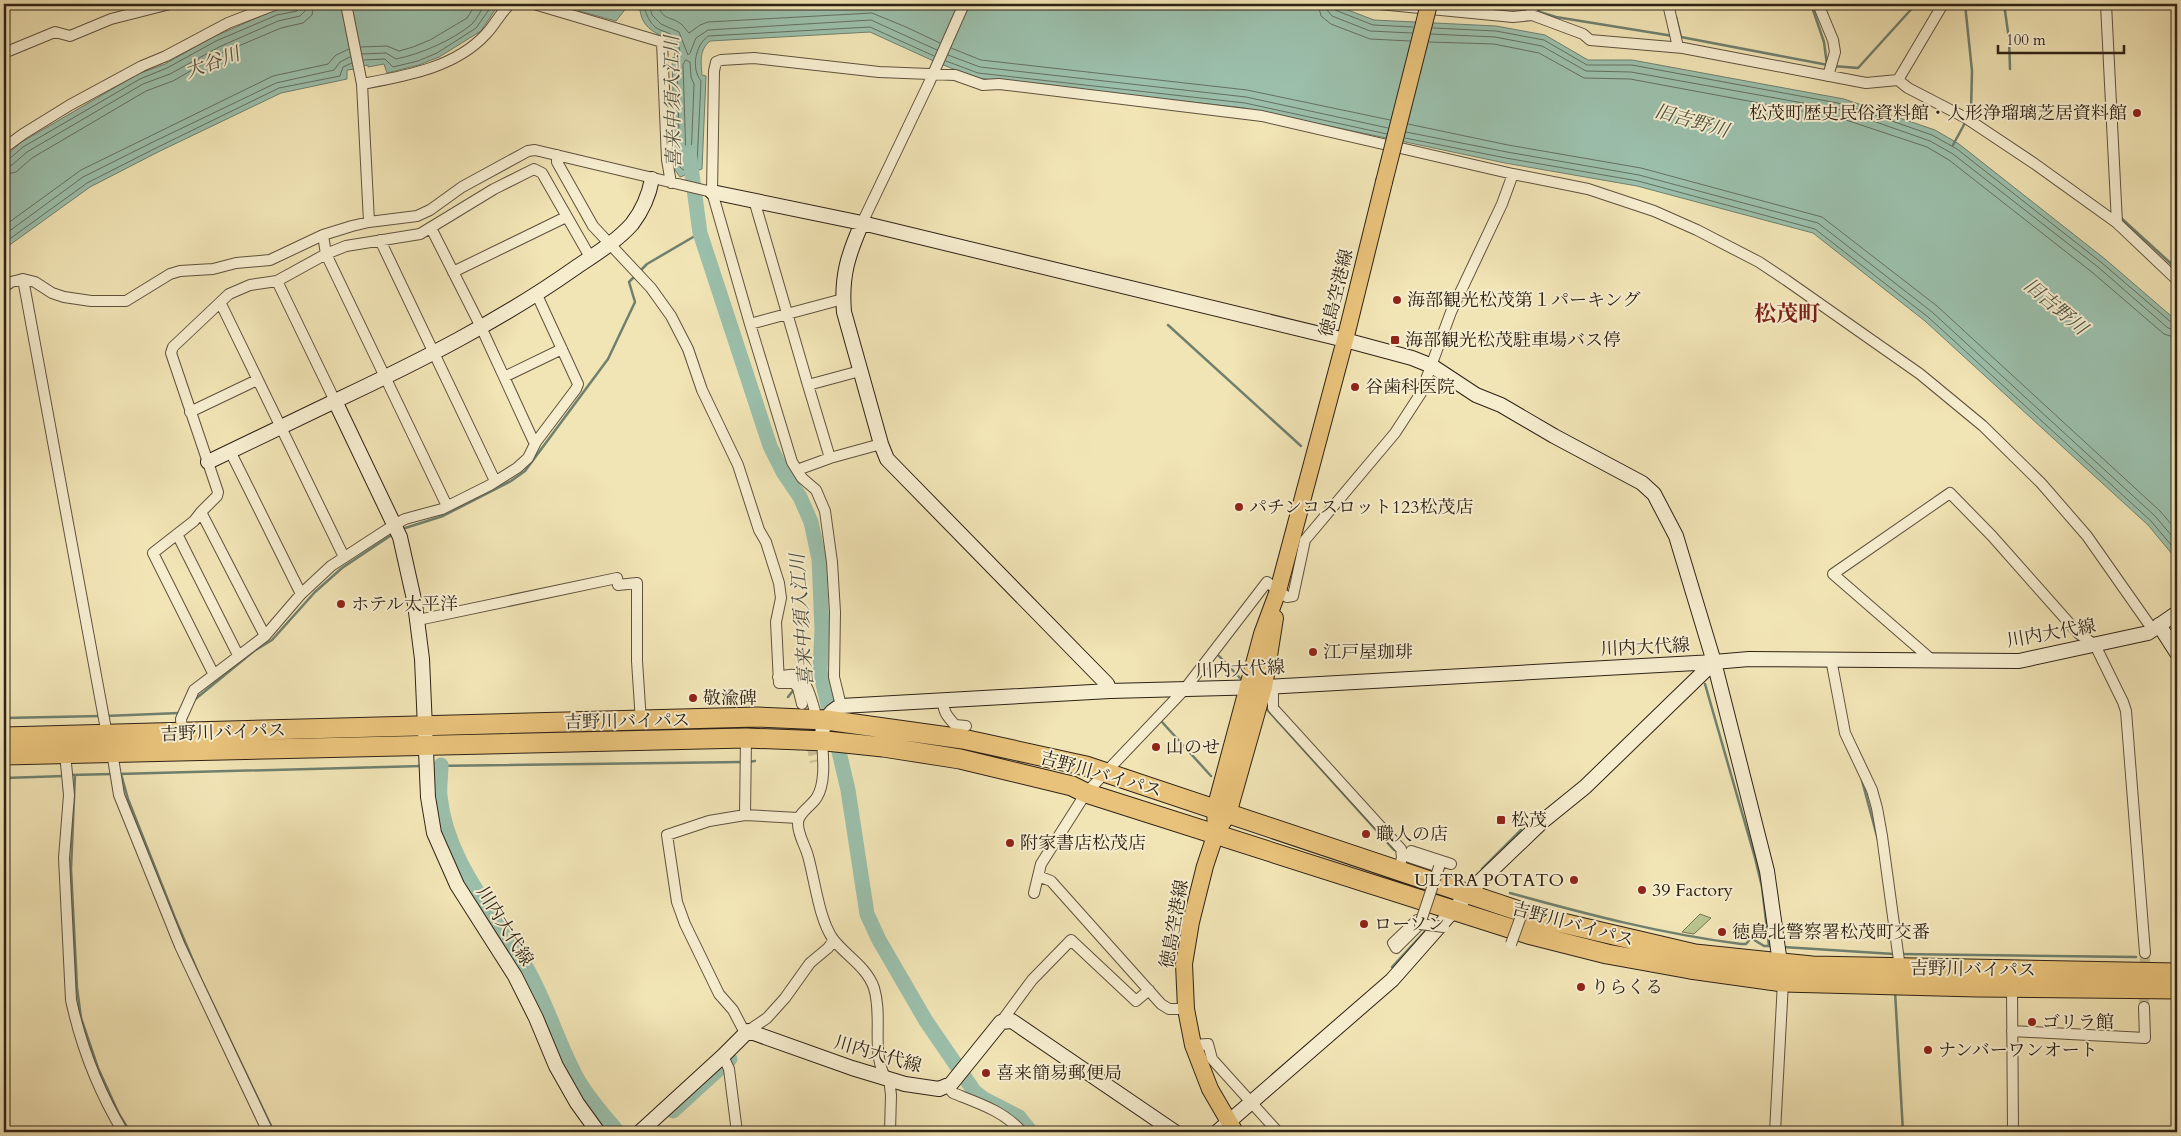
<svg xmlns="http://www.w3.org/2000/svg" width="2181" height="1136" font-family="Cardo,'Noto Serif JP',serif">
<rect width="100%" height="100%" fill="#f1e4b5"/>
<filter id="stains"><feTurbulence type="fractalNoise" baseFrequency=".004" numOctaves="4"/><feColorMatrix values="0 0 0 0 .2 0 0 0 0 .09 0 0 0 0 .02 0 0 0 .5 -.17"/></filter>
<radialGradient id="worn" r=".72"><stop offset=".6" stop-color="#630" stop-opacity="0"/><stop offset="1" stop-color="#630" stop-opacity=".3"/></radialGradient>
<path fill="#b9c48e" stroke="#747352" d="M1700,914l11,4 -17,16 -12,-2z"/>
<path fill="#9bbfab" stroke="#6f806f" d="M306,4h35l2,2 15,-2h141l-18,27 -42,26 -20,8 -32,8 -3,-9 -16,3v-2l-13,2v2l-8,1v9l-66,14 -123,59 -68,35 -86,62v-91l16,-15 118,-69 27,-10 48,-27 62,-27z
M578,4h754l42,16 122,6 49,9 43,25h44l212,39 91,31 24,14 146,115 72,62v239l-29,-35 -223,-204 -112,-88 -176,-47 -132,-23 -261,-55 -267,-30 -39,-15 -68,-31 -160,9c-11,9 -9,21 -8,34l4,1 -4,93 -22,8 -5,-7 -3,-112 3,-1 -1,-11 -4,-7c-15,-5 -28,-12 -30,-29l-13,-3 -11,14 -37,-10z"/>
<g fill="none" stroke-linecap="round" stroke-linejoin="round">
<path stroke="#647060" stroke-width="1" d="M635,4l9,3c3,8 4,13 11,20 5,4 10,4 15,7 10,4 12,21 7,29l3,104 3,3 14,-6 4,-83c-10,-13 -6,-35 7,-45l162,-9 64,29
M649,4l3,11 9,9 18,8 9,23 2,-2 6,-15 12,-8 163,-10 66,30
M658,4c4,17 11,11 23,20 3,2 5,6 8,9l11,-8 8,-3 164,-9 34,14 34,16
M1318,4l3,12 10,8 39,15 40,2
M1326,4l1,6 5,6 38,15 42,2
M1332,4l3,6 38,15 40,2
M1433,28l63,3 48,9 43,25h45l211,39 89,31 25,14 145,114 70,60 5,1
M1431,34l64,3 47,9 44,25 45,1 211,38 88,31 23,13 145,113 70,61 9,2
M1429,42l65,2 45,9 45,25 46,1 210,39 87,29 22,13 144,113 71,61 13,4
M361,47l26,-1 12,5 14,-4 17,-7 37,-22 9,-14
M951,48l30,12 266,30 143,30
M362,54l24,-1 10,6c25,-5 57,-19 76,-35 5,-5 9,-14 13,-20
M948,55l32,12 266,30 142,31
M364,60l21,-1 8,8 25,-6 19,-8 39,-25 17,-24
M686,60l4,2 1,15 3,7 -3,75 -2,3 -3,-3 -3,-94z
M946,61l32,12 267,30 142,31
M1408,124l100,21 133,23 181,49 115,89 223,205 17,20
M1406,132l101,20 132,23 179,48 114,89 223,204 22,26
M1405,138l101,20 132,23 177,48 113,88 223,204 26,31
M4,161l4,-1 15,-13 117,-68 27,-11 49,-27 61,-26 20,-4 4,-7
M4,167l8,-2 15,-13 116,-68 27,-10 49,-27 59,-26 22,-5 5,-5 2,-7
M4,175l12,-3 16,-14 114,-67 27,-10 49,-28 59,-25 22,-5 9,-8 2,-11
M4,226l77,-56 192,-94 55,-12 8,-9 13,-6
M4,235l79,-58 70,-35 123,-59 58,-13 6,-8 10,-5
M4,243l83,-60 69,-35 123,-60 61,-12 3,-9 9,-4"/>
<path stroke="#6f806f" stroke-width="2.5" d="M1495,4l33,5
M1811,4l13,38 3,23
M1965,4l7,67 -1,39 -3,6
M2004,4l5,35 1,30
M1533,10l23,7 117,19
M1676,17l5,20 147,28
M1833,66l25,2 58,-64
M1953,145l13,-24
M2120,217l57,52
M639,272l8,-8 53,-31
M1168,325l133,121
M402,529l41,-13 68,-35 14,-10 83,-112 27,-57 -6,-20 6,-6
M1219,656l22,23
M805,680l15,-9
M1705,684l50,174 7,29 7,59 3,1
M788,697l7,-9
M193,701l61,-50 18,-11 43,-48 27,-24 51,-34
M1265,707l129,143
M105,716l74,-3
M4,718l96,-2
M1162,722l49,54
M748,762l7,-1
M430,766l312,-4
M118,774l304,-8
M121,774l7,25 47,119 25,59 74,155
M70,775l42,-1
M75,775l-4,94 6,119 4,30 17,50 21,46 11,18
M1861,777l17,63
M4,778l61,-2
M1482,869l39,-39
M1510,893c76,21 152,41 231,51h5l5,-6 13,8h6
M1783,947l111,7
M1900,954l236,3
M1392,967l37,-40
M1895,991l8,141"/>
<path stroke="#9bbfab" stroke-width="15" d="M689,152l11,81 70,213 13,26 17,25 11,25 8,37 3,71 -2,41 28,119 19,124 12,26 47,81 48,70 10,8 35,18 12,15
M441,765c0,10 -2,21 -1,31 7,69 58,120 90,178 18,33 29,71 47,104 11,20 27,37 41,54
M673,1111l57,-52"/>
<path stroke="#cabd95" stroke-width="10" stroke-dasharray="10 5" stroke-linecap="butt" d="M805,716l10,46
M2144,1007l1,-54"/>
<defs>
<path id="street" d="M346,4l16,80 7,138
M534,4l128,38 5,118 4,23
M1379,4l134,13 19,-2 51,19 7,6 93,8 183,35 32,-3 10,8 58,30 69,46 82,59 60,57
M1668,4l10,43
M1818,4l15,36 2,12 -7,24
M2106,4l11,219
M1529,6l4,1 7,-3
M4,53l51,-21 15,4 41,-17 59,-15
M1898,80l45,-76
M362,84c43,-8 93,-16 124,-50 9,-9 14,-21 24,-30
M4,148l19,-14 47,-29 72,-39 24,-10 62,-33 49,-19
M557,155v7l36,64 58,62 20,28 17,33 14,41 36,75 21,65 7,12 13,41 2,15 -5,24 3,61h15l4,5 4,16
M754,200l54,185 52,-14
M862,223l67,-140 35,-79
M431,228l50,99 52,113 3,2
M323,235l3,19 121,252
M380,240l115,241
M453,272l113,-55
M23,279l84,456
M277,281l58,120
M4,287l7,-5 12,-3 12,3 17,11 12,4 27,4h35l44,-27 10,-3 33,-2 23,-6 34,-3 53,-25 29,-9 17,-4 48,-6 13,-6 32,-23 66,-36 7,-1 177,42
M221,304l123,253
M750,324l93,-25
M504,377l58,-28
M808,385l22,73 51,-14
M190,412l67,-32
M230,451l71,143
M797,470l33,-12
M201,512l-7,9 -41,32 61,122
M177,534l61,121
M418,620l199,-42 1,7 19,-2v78l4,61
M265,636l-64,-124 16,-16 1,-4 -47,-139 2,-6 56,-53 21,-9 27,-4 49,-27 20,-8 74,-12 74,-45 40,-20 8,4 48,84
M1831,659l14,74 27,57 5,18 5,28 18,132
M1932,660l-99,-86 117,-81 42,43 86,97 17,12 28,57 3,9 19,242
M778,677c5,-1 11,-3 16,-2 14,1 20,35 24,47
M1273,686v22l128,141 1,9 -4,13
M943,701c0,11 5,16 12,24l11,1
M841,706l-7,-29 1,-65 -3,-50 -7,-51 -9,-21 -14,-12 -10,-16 -42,-138 -38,-132 2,-121 2,-9 5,-2 33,-2 125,14 76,3 28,10 16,-1 263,32 251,58 75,15 66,22 43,19 62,32 27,18 134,94 63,52 58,57 46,53 66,94
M182,733l-1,-14 13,-29 71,-54 36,-42 30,-28 63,-41 11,-6 37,-10 48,-24 27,-17 11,-10 8,-16 40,-53 2,-5 -41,-89
M746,738l-1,77 53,3
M822,741c1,16 4,41 -5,56 -5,9 -20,16 -19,27 0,11 7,21 10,32 7,25 11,63 25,83 13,17 34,28 41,49 9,29 -3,62 11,89
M112,752l7,43 61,151 88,186
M65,753l4,42 -5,63 7,142c10,46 28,92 52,132
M745,815l-36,6 -42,14 10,67 8,22 34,70 14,16 12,23
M1439,867l-30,-10 2,-6 40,13
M1038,876l13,5 110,123 8,5h17
M1034,893l7,-29 45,-71 98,-103 83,-108 20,15 6,-1 12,-56 90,-107 26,-40 30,-81 51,-108 11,-30
M1417,920l-24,23 3,5 24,-24
M2012,987l1,145
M1001,1022l31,-42 39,-40 65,61 13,-11
M748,1031l19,-13 18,-20 25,-35 18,-15 6,-8
M2012,1031l133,7 -1,-31
M1193,1045l15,-1 4,15 66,73
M723,1056l6,13 8,63
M889,1078l2,17 -1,37
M948,1087l5,6c25,10 51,18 69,39
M1775,1132l8,-150"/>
<path id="secondary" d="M712,192l150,31 483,117 67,18 20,8 44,29 25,10 53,31 88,47 12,11 22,42 38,126 53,209 13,92
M862,223c-14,32 -21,53 -18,89l37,132 6,15 220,225 3,7
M208,462l127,-61
M2159,625l18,28
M822,741c-1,-14 5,-30 19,-35l269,-15 154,-4 450,-25 35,-3 270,2 129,-28 29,-20
M598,1132l-21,-29 -21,-37 -20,-48 -21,-42 -58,-91 -23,-52 -6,-36 -6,-138 -7,-55 -15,-67 -65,-136c83,-39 165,-80 240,-133 19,-13 41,-26 57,-44 10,-13 17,-29 20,-45
M640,1132l83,-76 25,-25 104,37 53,16 34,5 12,-5 50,-62 11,-1 163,111
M1217,1132l175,-152 81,-92 70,-67 42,-34 129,-125"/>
<path id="primary" d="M1216,833l-1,-24 47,-175 16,-43 67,-251 39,-158
M1235,1132l-25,-43 -17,-44 -7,-36 -2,-45 7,-42 14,-56 11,-33 12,-19 36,-127 11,-69"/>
<path id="highway" d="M4,737l753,-20 69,3 137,19 123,27 451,151 158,37 117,12 365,7
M4,755l742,-17 80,3 57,6 77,12 112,27 14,7 442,141 79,20 83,15 93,13 194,5 200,2"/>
</defs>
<use href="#street" stroke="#5f523e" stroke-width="12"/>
<use href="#secondary" stroke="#2e2216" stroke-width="16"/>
<use href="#primary" stroke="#2e2216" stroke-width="18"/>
<use href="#highway" stroke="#2e2216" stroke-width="21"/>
<use href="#street" stroke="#f6edcf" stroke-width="10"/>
<use href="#secondary" stroke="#f6edcf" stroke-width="14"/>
<use href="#primary" stroke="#e8c27a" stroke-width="16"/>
<use href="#highway" stroke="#e8c27a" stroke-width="19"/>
<defs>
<path id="street-bridge" d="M1439,867l-19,57 24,3
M1511,944l14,-39"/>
<path id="primary-bridge" d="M1384,182l45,-178"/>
</defs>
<use href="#street-bridge" stroke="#5f523e" stroke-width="12" stroke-linecap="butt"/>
<use href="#primary-bridge" stroke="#2e2216" stroke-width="18" stroke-linecap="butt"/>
<use href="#street-bridge" stroke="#f6edcf" stroke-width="10"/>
<use href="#primary-bridge" stroke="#e8c27a" stroke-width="16"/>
</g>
<g fill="#8f2418" stroke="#f6edcf" stroke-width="2">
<circle cx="2137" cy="113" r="5"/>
<circle cx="1397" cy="300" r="5"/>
<rect x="1390" y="335" width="10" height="10" rx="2.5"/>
<circle cx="1355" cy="387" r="5"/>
<circle cx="1239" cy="507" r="5"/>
<circle cx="341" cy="604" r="5"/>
<circle cx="1313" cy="652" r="5"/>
<circle cx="693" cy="698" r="5"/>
<circle cx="1156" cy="747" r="5"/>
<rect x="1496" y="815" width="10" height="10" rx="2.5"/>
<circle cx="1366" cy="834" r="5"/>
<circle cx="1010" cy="843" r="5"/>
<circle cx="1574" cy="880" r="5"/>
<circle cx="1642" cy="890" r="5"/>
<circle cx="1364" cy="924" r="5"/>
<circle cx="1722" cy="932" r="5"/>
<circle cx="1581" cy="987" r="5"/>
<circle cx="2032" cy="1022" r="5"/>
<circle cx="1928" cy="1050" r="5"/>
<circle cx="986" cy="1073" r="5"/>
</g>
<g text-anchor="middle" stroke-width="4" stroke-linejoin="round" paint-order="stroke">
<g font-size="18" fill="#2e2216" stroke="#f6edcf" text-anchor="start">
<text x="2127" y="119" text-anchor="end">松茂町歴史民俗資料館・人形浄瑠璃芝居資料館</text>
<text x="1407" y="306">海部観光松茂第１パーキング</text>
<text x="1405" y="346">海部観光松茂駐車場バス停</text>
<text x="1365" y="393">谷歯科医院</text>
<text x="1249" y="513">パチンコスロット123松茂店</text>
<text x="351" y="610">ホテル太平洋</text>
<text x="1323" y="658">江戸屋珈琲</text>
<text x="703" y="704">敬渝碑</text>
<text x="1166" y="753">山のせ</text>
<text x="1511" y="826">松茂</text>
<text x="1376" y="840">職人の店</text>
<text x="1020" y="849">附家書店松茂店</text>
<text x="1564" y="886" text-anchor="end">ULTRA POTATO</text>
<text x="1652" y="896">39 Factory</text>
<text x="1374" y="930">ローソン</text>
<text x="1732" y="938">徳島北警察署松茂町交番</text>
<text x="1591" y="993">りらくる</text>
<text x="2042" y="1028">ゴリラ館</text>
<text x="1938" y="1056">ナンバーワンオート</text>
<text x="996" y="1079">喜来簡易郵便局</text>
</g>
<g font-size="18" fill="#2e2216" stroke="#f6edcf">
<text transform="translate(1336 293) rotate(-76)" y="6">徳島空港線</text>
<text transform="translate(2051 633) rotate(-10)" y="6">川内大代線</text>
<text transform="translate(1645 647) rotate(-3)" y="6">川内大代線</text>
<text transform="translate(1240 669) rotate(-3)" y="6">川内大代線</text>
<text transform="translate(627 721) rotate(-1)" y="6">吉野川バイパス</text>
<text transform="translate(223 732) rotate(-2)" y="6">吉野川バイパス</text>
<text transform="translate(1101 774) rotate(16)" y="6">吉野川バイパス</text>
<text transform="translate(1174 924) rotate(-80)" y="6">徳島空港線</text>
<text transform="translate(1573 924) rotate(15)" y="6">吉野川バイパス</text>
<text transform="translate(505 926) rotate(58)" y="6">川内大代線</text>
<text transform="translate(1973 969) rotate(1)" y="6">吉野川バイパス</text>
<text transform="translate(878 1054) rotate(16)" y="6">川内大代線</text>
</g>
<g font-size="19" font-style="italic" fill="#4f5143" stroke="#f6edcf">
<text transform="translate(212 62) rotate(-20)" y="7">大谷川</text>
<text transform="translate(672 102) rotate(-91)" y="7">喜来中須入江川</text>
<text transform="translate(1692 120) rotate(16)" y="7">旧吉野川</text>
<text transform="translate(2056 306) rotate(40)" y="7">旧吉野川</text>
<text transform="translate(801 620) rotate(-94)" y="7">喜来中須入江川</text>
</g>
<g font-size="22" font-weight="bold" fill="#7a1f14" stroke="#f6edcf">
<text x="1787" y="321">松茂町</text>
</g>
</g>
<rect width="2181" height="1136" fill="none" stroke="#f1e4b5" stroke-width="20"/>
<rect x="5" y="5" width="2171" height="1126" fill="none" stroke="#2e2216" stroke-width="2.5"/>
<rect x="10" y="10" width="2161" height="1116" fill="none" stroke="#2e2216"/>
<path d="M1998 45v8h126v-8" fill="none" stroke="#2e2216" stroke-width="2.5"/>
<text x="2006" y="45" font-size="15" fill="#2e2216" stroke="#f6edcf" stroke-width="4" paint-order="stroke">100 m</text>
<rect width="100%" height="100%" filter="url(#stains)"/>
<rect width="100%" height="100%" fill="url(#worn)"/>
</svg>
